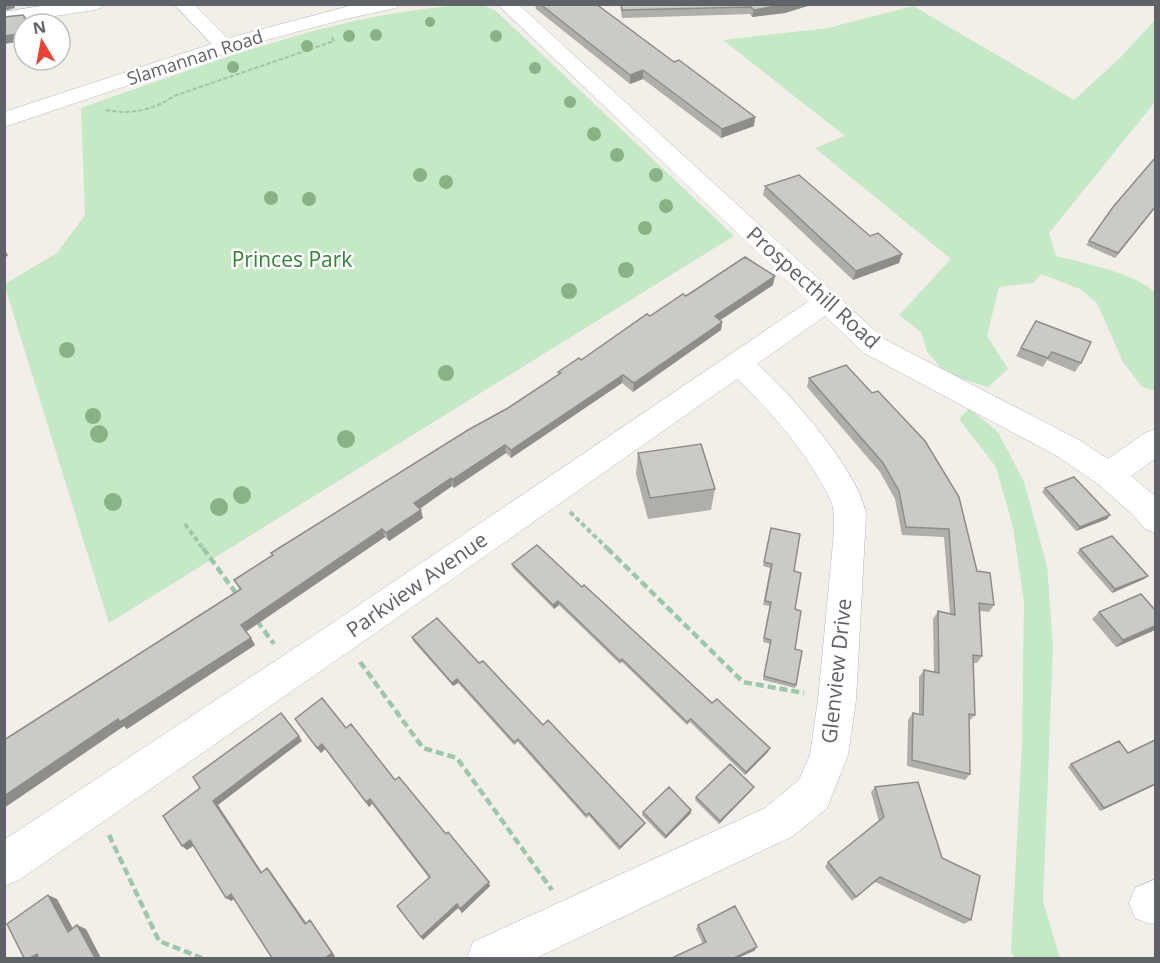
<svg xmlns="http://www.w3.org/2000/svg" width="1160" height="963" font-family="'Open Sans',sans-serif">
<rect width="100%" height="100%" fill="#f1efe8"/>
<path fill="#c5e8c5" d="M463,5h19l13,5 239,226 -625,387 -104,-336v-3l52,-31 28,-38 -4,-107c124,-43 251,-94 382,-103z
M913,6l161,94 46,-42 35,-38v82l-106,131 7,23c30,8 76,16 99,36v99l-13,-4 -19,-25 -26,-59 -17,-14 -39,-15 -8,9 -34,4 -12,49 21,33 -20,18 -42,-13 -19,-23 -6,-19 -22,-17 52,-56 -136,-111 30,-12 -122,-96 105,-12z
M969,408l29,24 26,50 23,84 6,81 -10,255 17,56h-45l-4,-6 11,-207 2,-142 -11,-76 -17,-60 -37,-48z"/>
<g fill="none" stroke-linecap="round" stroke-linejoin="round">
<defs>
<path id="minor" d="M54,4h49l-2,4 -7,2 -90,14v-12z
M174,4h20l38,39 3,4 -3,4h-14z
M497,4h21l366,335 195,101 29,19 37,-26 11,-4v29l-25,18 25,21v36l-11,-4 -13,-15 -34,-30 -41,-28 -193,-103 -39,-37 -68,48c32,27 104,110 109,151l-10,185 -8,55 -21,53 -34,28 -257,122h-69l6,-16 292,-134 34,-28 11,-25 8,-55 16,-168c-1,-9 1,-19 -2,-28 -15,-39 -64,-97 -95,-125l-383,269 -335,232 -15,6v-46l324,-214 481,-325z
M1156,879v43l-6,2 -15,-6 -6,-15 6,-15z"/>
<path id="secondary" d="M357,4h42l-3,4 -55,12 -90,24 -247,83v-15l232,-76z"/>
</defs>
<use href="#minor" stroke="#b5b8bc" stroke-width="1"/>
<use href="#secondary" stroke="#b6babf" stroke-width="1"/>
<path stroke="#9cc7a9" stroke-width="2" stroke-dasharray="4.5 2" stroke-linecap="butt" d="M106,110c24,5 48,0 68,-14l160,-55 -3,-4"/>
<path stroke="#9cc7a9" stroke-width="4" stroke-dasharray="5 3" stroke-linecap="butt" d="M570,512l39,38
M185,524l19,26"/>
<path stroke="#9cc7a9" stroke-width="4.5" stroke-dasharray="8 4" stroke-linecap="butt" d="M203,548l35,48
M607,548l136,134 61,11
M257,621l17,23
M360,662l63,86 34,10 95,132
M109,835l50,106 43,17"/>
<use href="#minor" fill="#fff" fill-rule="evenodd"/>
<use href="#secondary" fill="#fff" fill-rule="evenodd"/>
</g>
<g fill="#89b387">
<circle cx="430" cy="22" r="5"/>
<circle cx="376" cy="35" r="6"/>
<circle cx="349" cy="36" r="6"/>
<circle cx="496" cy="36" r="6"/>
<circle cx="307" cy="46" r="6"/>
<circle cx="233" cy="67" r="6"/>
<circle cx="535" cy="68" r="6"/>
<circle cx="570" cy="102" r="6"/>
<circle cx="594" cy="134" r="7"/>
<circle cx="617" cy="155" r="7"/>
<circle cx="420" cy="175" r="7"/>
<circle cx="656" cy="175" r="7"/>
<circle cx="446" cy="182" r="7"/>
<circle cx="271" cy="198" r="7"/>
<circle cx="309" cy="199" r="7"/>
<circle cx="666" cy="206" r="7"/>
<circle cx="645" cy="228" r="7"/>
<circle cx="626" cy="270" r="8"/>
<circle cx="569" cy="291" r="8"/>
<circle cx="67" cy="350" r="8"/>
<circle cx="446" cy="373" r="8"/>
<circle cx="93" cy="416" r="8"/>
<circle cx="99" cy="434" r="9"/>
<circle cx="346" cy="439" r="9"/>
<circle cx="242" cy="495" r="9"/>
<circle cx="113" cy="502" r="9"/>
<circle cx="219" cy="507" r="9"/>
</g>
<path fill="#afaea9" d="M535,4h61l78,58 81,55 -1,9 -33,12 -78,-59 -13,5 -94,-75z
M620,4h194l-29,9 -33,4 -2,-3 -128,4z
M765,186l105,50 32,18 -3,9 -46,17 -90,-85z
M1155,208l-40,50 -29,-13 3,-4z
M773,285l-53,35 2,2 -1,8 -88,62 -11,-9 -111,75 -5,-5 -52,35 -2,-2 -32,23 3,9 -34,23 -4,-4 -139,95 9,13 -128,84 -3,-3 -120,82v-68l236,-150 -6,-10 38,-24 -1,-3 237,-145 50,-33v-3l23,-12 69,-44 36,-20z
M1036,321l45,42 -6,9 -28,-12 -4,7 -27,-11z
M846,365l131,206 17,34 -5,7 -9,-1 2,45 -5,7h-4l2,52 -6,6 1,53 -5,6 -58,-14 1,-46 5,-7 6,1v-37l5,-7 10,2 -1,-53 5,-8 12,3 -6,-77 -42,-2 -7,-36 -15,-27 -73,-85 2,-9z
M638,453l77,36 -4,21 -63,9 -12,-45z
M1045,488l65,27 -3,4 -31,12 -34,-39z
M770,532l24,39 2,114 -1,3 -32,-8 7,-36 -7,-2 7,-36 -7,-1 7,-37 -7,-2z
M1080,549l68,27 -4,3 -32,14 -35,-40z
M512,564l70,23 130,116 56,49 -23,23 -55,-53 -3,3 -65,-63 -2,2 -61,-59 -5,4 -41,-41z
M1155,610v20l-39,17 -24,-28 7,-7z
M412,637l67,26 166,160 -1,2 -25,25 -30,-34 -3,2 -68,-76 -4,3 -56,-62 -5,3 -40,-45z
M295,719l51,9 100,106 44,52 -28,27 -4,-5 -35,32 -26,-34 32,-28 -57,-74 -3,3 -44,-58 -4,4z
M1128,753l27,32 -55,26 -32,-44 3,-3z
M875,787l67,71 29,62 -7,4 -89,-42 -23,19 -27,-34 3,-5 51,-40 -8,-30z
M752,790l-33,34 -24,-24 1,-3z
M691,810v3l-26,26 -23,-24 1,-3z
M698,925l59,22 -3,4 -51,-7 -7,-15z"/>
<path fill="#8f8d8a" d="M4,4h14l-4,1 1,3 -11,3z
M788,4h26l-29,9 -33,4 2,-7z
M24,33v8l-20,3v-8z
M643,70v9l-13,5v-9z
M755,117l-1,9 -33,12 1,-9z
M1155,207v1l-40,50 3,-5z
M4,247l4,9 -4,1z
M902,254l-3,9 -46,17 3,-9z
M775,276l-2,9 -60,40 2,-9z
M722,322l-1,8 -88,62 1,-9z
M623,375l-1,8 -111,75v-8z
M505,445l1,8 -52,35 -2,-8z
M451,478l1,8 -36,25 -2,-8z
M421,510l2,8 -34,23 -3,-8z
M1110,515l-3,4 -31,12 4,-4z
M382,529l3,8 -140,95 -4,-7z
M1148,576l-4,3 -32,14 3,-4z
M558,601l1,4 -5,4 -1,-4z
M1155,626v4l-39,17 7,-7z
M251,638l4,7 -128,84 -3,-3 -120,82v-12l114,-77z
M457,679l1,4 -5,3 -1,-3z
M299,736l3,5 -84,64 47,72 -4,-4 -48,-72z
M322,744l3,5 -4,4 -4,-5z
M770,748l-2,4 -23,23 1,-3z
M1155,784v1l-55,26 4,-3z
M754,787l-2,3 -33,34 1,-3z
M370,799l2,5 -3,3 -3,-5z
M691,810v3l-26,26 1,-3z
M645,823l-1,2 -25,25 1,-3z
M190,840l5,5 -8,5 -5,-4z
M267,868l4,4 38,55 -4,-3z
M489,882l1,4 -28,27 -2,-4z
M231,894l5,4 -5,3 -5,-3z
M48,895l9,4 20,37 -9,-4z
M457,904l1,4 -35,32 -2,-3z
M310,920l3,4 22,32 -3,2h-7z
M77,925l9,4 15,29h-6z
M757,947l-3,4 -16,7h-4z
M37,954l7,4h-14z"/>
<path fill="#cccac5" stroke="#8f8d8a" stroke-width="1.5" d="M540,4h56l78,58 5,-2 76,57 -33,12 -79,-59 -13,5z
M621,4h167l-34,6 -3,-3 -129,3z
M23,15l7,9h-6v9l-20,3v-19z
M1155,158v49l-37,46 -29,-12 24,-34z
M799,175l71,61 8,-3 24,21 -46,17 -91,-85z
M745,257l30,19 -60,40 7,6 -88,61 -11,-8 -112,75 -6,-5 -53,35 -1,-2 -37,25 7,7 -35,23 -4,-4 -141,96 10,13 -131,84 -2,-3 -114,77v-56l237,-151 -7,-9 39,-25 -2,-2 197,-123 40,-22 53,-35 -3,-1 21,-14 2,2 66,-46 3,2 33,-22 3,2z
M1036,321l55,21 -10,21 -29,-11 -4,6 -27,-10z
M846,365l26,28 6,-2 47,50 34,56 18,74 13,2 4,32 -15,-2 3,53 -9,-1 2,60 -6,-1 1,60 -58,-14 1,-47 10,2 1,-45 15,3 -1,-62 17,4 -6,-86 -43,-2 -7,-36 -16,-28 -74,-85z
M701,444l14,45 -65,9 -12,-45z
M1074,477l36,38 -30,12 -35,-39z
M771,528l29,6 -6,37 7,2 -6,36 6,2 -6,38 7,2 -6,34 -32,-9 7,-36 -7,-2 7,-36 -6,-1 7,-37 -8,-2z
M1112,536l36,40 -33,13 -35,-40z
M537,545l45,42 2,-2 128,118 5,-4 53,49 -24,24 -55,-53 -4,3 -65,-63 -2,2 -62,-60 -5,4 -41,-41z
M1141,594l14,16v16l-32,14 -24,-28z
M437,618l42,45 4,-2 60,64 5,-5 97,103 -25,24 -31,-34 -3,2 -68,-76 -4,3 -57,-63 -5,4 -40,-46z
M322,698l24,30 5,-4 44,56 4,-3 47,57 2,-2 41,50 -29,27 -3,-5 -36,33 -24,-31 33,-29 -60,-78 -4,3 -44,-58 -5,4 -22,-29z
M281,713l18,23 -86,65 48,72 6,-5 38,56 5,-4 22,33 -7,5h-53l-41,-64 -5,4 -36,-58 -8,6 -19,-30 37,-28 -7,-11z
M1155,740v44l-51,24 -33,-44 48,-23 9,12z
M730,764l24,23 -34,34 -24,-24z
M918,782l24,76 38,18 -9,44 -91,-43 -24,20 -28,-35 56,-45 -9,-30z
M669,787l22,23 -25,26 -23,-24z
M48,895l20,37 9,-7 18,33h-56l-2,-4 -7,4h-6l-17,-34z
M735,906l22,41 -23,11h-62l34,-16 -8,-17z"/>
<g text-anchor="middle" stroke-width="5" stroke-linejoin="round" paint-order="stroke">
<g font-size="18" fill="#5f6368" stroke="#fff">
<text transform="translate(195 58) rotate(-18)" y="6">Slamannan Road</text>
</g>
<g font-size="21" fill="#348238" stroke="#fff">
<text x="292" y="267">Princes Park</text>
</g>
<g font-size="21" fill="#5f6368" stroke="#fff">
<text transform="translate(813 288) rotate(42)" y="7">Prospecthill Road</text>
<text transform="translate(417 585) rotate(-35)" y="7">Parkview Avenue</text>
<text transform="translate(837 671) rotate(-84)" y="7">Glenview Drive</text>
</g>
</g>
<rect width="1160" height="963" fill="none" stroke="#5f6368" stroke-width="12"/>
<g transform="translate(42 42) rotate(350)"><circle r="28" fill="#ffffff" stroke="#bfc1c3" stroke-width="1.5"/>
<path d="M0-4.5L10 22L0 15L-10 22Z" fill="#ea4335"/>
<text y="-9" font-size="16" font-weight="bold" text-anchor="middle" fill="#5f6368">N</text>
</g>
</svg>
